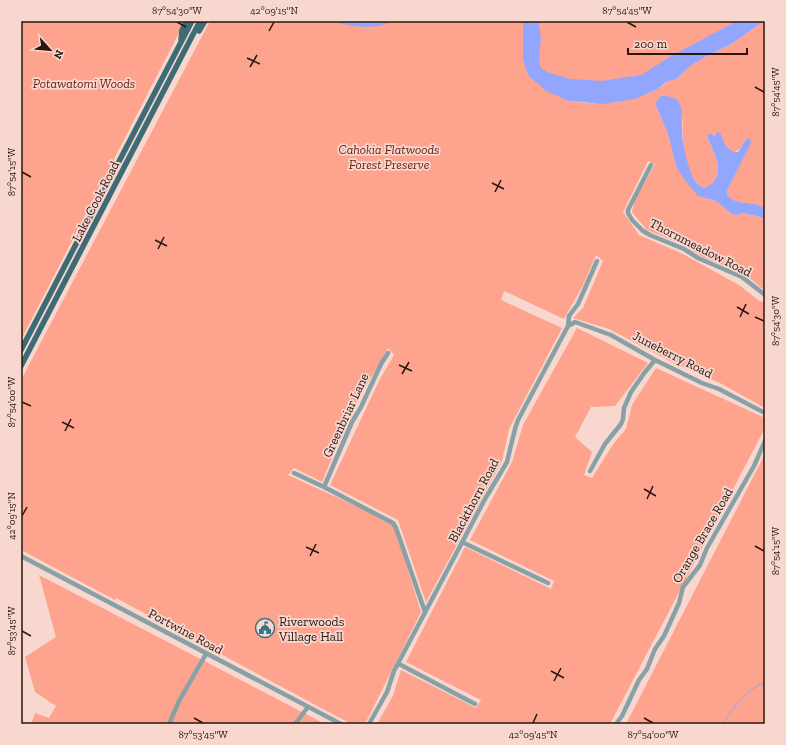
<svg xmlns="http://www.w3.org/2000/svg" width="786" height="745" font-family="'Zilla Slab',serif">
<rect width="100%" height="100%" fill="#f8d7cf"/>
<path fill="#fda38e" d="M21,21h164l-164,319z
M210,21h549l-110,68 -80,12c30,5 59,2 87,-11 6,-3 11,-9 18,-12l2,2c15,-19 35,-25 55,-36 11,-7 22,-16 34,-23v190v-3c-4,-1 -7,-3 -10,-4 -10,-2 -20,0 -28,-9v-4l20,-41v-12c-17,30 -18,3 -37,-5l-3,3c7,18 22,40 -2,52 -4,-2 -7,-3 -10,-7 -10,-12 -14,-47 -12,-62l-28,-16 13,31 8,32 31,33 9,2 16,13 6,1 5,-2 20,5 2,-3v76l-20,-17 -44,-18 -17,-11 -37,-15 -15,-18 3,-12 20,-36 -7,-3 -25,51 16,23 42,18 58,32 19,15 7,3v105l-43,-24 -52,-23 -61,-32 -36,-11 10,-10 20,-47 -7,-6 -13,30 -19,34 -60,-28 -3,9 61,28 -53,101 -7,32 -76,141 -28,-82 -68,-35 50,-106 14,-24 -6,-7 -39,68 -27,66 -28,-14 -6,7 105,48 28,89 -56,112h-14l-235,-126 -1,2 -94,-50v-170z
M577,328l71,35 -33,43 -24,1 -16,30 17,15 -8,23 8,3 22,-35 12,-14 6,-24 24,-37 109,50v10l-155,296h-233l16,-28 8,-26 75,38 5,-8 -75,-38 59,-115 86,42 3,-8 -84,-41 42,-78 11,-37z
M765,454v270h-139z
M39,575l286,149h-294l4,-11 14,5 7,-12 -21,-14 -10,-35 31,-20z"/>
<path fill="#93a6fd" d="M330,21h62c-18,10 -43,5 -62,0z
M523,21h15l3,16 -2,21 1,9 7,5 23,7 32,2 39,-6 32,-20 64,-34h28c-12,7 -23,16 -34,23 -20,11 -40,17 -55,36l-2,-1 -8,3 -8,7 -23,10 -32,5 -34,-3 -23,-10 -18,-16 -5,-15z
M661,96c26,-1 20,18 21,35 0,11 7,42 13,50 3,4 6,5 10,7 24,-12 9,-34 2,-52l3,-3 5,3 3,-4 2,1c4,8 7,20 18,19l9,-14 3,1 1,4 -24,48v4c8,9 18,7 28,9 3,1 7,3 10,4v7l-1,3 -21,-5 -5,2 -6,-1 -16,-13 -18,-5 -14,-17 -8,-13 -8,-32 -13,-31z"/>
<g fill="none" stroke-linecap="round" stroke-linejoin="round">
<path stroke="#93a6fd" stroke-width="1" d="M723,724c10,-17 23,-34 42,-42"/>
<path stroke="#88a1a7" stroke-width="4.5" d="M651,165l-23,45v3l4,7 11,11 7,4 34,14 14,9 44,19 23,18
M568,326l7,-4 36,13 44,25 47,23 17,6 46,24
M590,471l15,-27 16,-20 2,-5 1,-11 7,-16 14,-20 10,-12
M294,473l30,14 69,36 3,5 29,84
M324,487l28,-65 9,-15 20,-43 7,-11
M462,542l86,41
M21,556l320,168
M399,664l76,40
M169,724l10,-23 27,-47
M295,724l13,-17
M369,724l18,-32 7,-21 91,-172 22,-37 8,-33 3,-9 50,-94 1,-10 9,-12 19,-43
M616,724l6,-8 17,-36 8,-11 8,-20 9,-13 15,-33 4,-16 17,-22 7,-17 47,-82 11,-25"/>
<path stroke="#3d6c77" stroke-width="5.5" d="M199,31l6,-10
M181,40l1,-10 5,-9
M21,350l171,-329
M21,366l179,-345"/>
</g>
<path fill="none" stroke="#281611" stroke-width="1.5" d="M177,22l9,5M627,22l9,5M269,31l5,-9M247,58l13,6M250,67l7,-12M755,87l9,5M22,172l9,5M492,183l12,6M495,192l6,-12M155,240l12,6M158,249l6,-12M737,307l12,7M740,317l6,-13M755,317l9,4M399,365l13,6M402,374l7,-12M22,402l9,4M62,422l12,6M65,431l6,-12M644,489l12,7M647,499l6,-13M22,516l5,-9M755,546l9,5M306,547l13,6M310,556l6,-12M22,631l9,5M551,671l13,7M554,681l7,-13M194,718l9,5M644,718l9,5M533,723l4,-9"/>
<defs>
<symbol id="civic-ring" viewBox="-11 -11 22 22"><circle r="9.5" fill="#f8d7cf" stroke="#327785" stroke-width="1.5"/><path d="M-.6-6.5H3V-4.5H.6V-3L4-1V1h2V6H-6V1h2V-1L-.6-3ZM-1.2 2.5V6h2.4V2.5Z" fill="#327785"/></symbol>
</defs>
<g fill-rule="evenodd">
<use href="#civic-ring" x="254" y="617" width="22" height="22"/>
</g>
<g text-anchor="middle" stroke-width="3.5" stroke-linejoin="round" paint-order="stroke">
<g font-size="13" font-style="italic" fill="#691b0b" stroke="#f8d7cf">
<text x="84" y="88">Potawatomi Woods</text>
<text x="389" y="154">Cahokia Flatwoods<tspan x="389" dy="15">Forest Preserve</tspan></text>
</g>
<g font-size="13" fill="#281611" stroke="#f8d7cf">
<text transform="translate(95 201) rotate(-63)" y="5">Lake Cook Road</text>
<text transform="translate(701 247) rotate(27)" y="5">Thornmeadow Road</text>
<text transform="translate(673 354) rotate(27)" y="5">Juneberry Road</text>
<text transform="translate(345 415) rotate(-65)" y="5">Greenbriar Lane</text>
<text transform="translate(473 500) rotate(-62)" y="5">Blackthorn Road</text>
<text transform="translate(702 535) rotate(-60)" y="5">Orange Brace Road</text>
<text transform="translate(186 631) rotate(28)" y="5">Portwine Road</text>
</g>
<g font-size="13" fill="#281611" stroke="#f8d7cf" text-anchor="start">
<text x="279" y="626">Riverwoods<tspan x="279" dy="15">Village Hall</tspan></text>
</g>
</g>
<rect width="786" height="745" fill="none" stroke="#f8d7cf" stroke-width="44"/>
<g transform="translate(50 50) rotate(117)" stroke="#f8d7cf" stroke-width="3" paint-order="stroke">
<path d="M0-3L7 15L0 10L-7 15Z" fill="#281611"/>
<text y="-6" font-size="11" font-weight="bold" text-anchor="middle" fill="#281611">N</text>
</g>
<path d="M628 48v6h119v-6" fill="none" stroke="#281611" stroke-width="2"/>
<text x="634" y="48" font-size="12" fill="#281611" stroke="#f8d7cf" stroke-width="3" paint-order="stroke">200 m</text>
<rect x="22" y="22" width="742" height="701" fill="none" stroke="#281611" stroke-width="1.5"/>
<g font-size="10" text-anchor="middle" fill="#281611">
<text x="177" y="14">87°54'30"W</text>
<text x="274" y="14">42°09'15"N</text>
<text x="627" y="14">87°54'45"W</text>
<text transform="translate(775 92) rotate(-90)" y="4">87°54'45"W</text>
<text transform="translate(11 172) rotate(-90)" y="4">87°54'15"W</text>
<text transform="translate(775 321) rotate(-90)" y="4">87°54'30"W</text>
<text transform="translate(11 402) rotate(-90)" y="4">87°54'00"W</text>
<text transform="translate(11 516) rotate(-90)" y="4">42°09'15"N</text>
<text transform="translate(775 551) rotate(-90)" y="4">87°54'15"W</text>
<text transform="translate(11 631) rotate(-90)" y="4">87°53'45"W</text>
<text x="203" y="738">87°53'45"W</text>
<text x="533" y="738">42°09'45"N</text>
<text x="653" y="738">87°54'00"W</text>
</g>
</svg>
